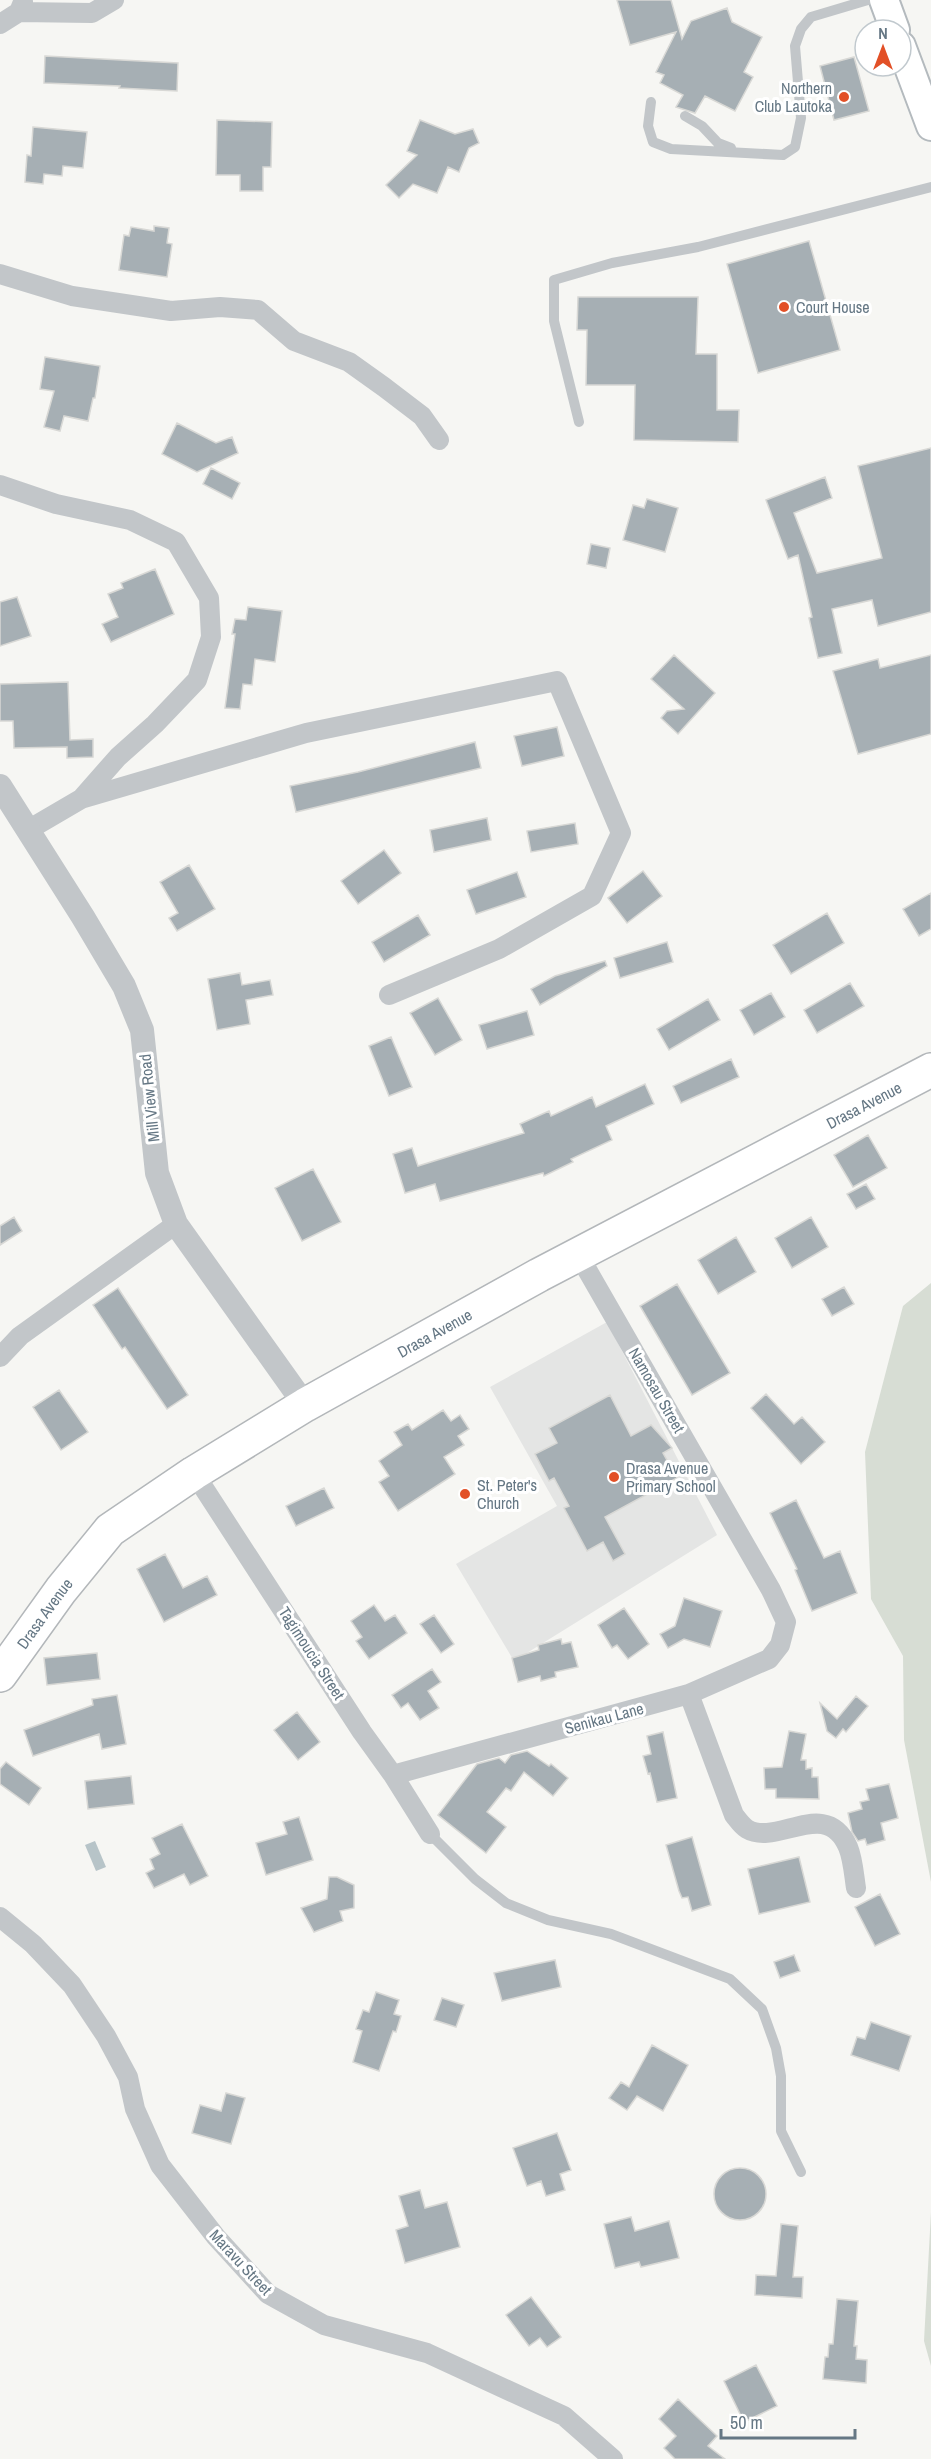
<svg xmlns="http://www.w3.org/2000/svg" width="931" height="2459" font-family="'Archivo Narrow',sans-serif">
<rect width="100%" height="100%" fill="#f6f6f3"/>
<path fill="#e4e5e4" d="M607,1322l110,213 -203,126 -58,-97 101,-58 -67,-119z"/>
<path fill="#d7ddd4" d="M931,1283v599l-27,-142 -1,-84 -32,-57 -6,-147 38,-146z
M931,2212v154l-7,-25z"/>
<path fill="#b7c4c8" d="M95,1841l11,26 -10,4 -11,-26z"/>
<path fill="#a6afb4" stroke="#d8d8d5" stroke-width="1.5" d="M617,0h54l11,39 9,-18 36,-13 5,14 30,15 -18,35 9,5 -18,34 -30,-15 -10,17 -19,-6 7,-12 -23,-12 4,-8 -8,-3 20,-40 -46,13z
M45,56l133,7 -1,28 -58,-3 1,-2 -76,-3z
M854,57l15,54 -35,9 -14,-54z
M217,120l55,2 -1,45h-8v24h-23v-16h-24z
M420,120l35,14 18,-5 6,14 -10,5 -10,24 -11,-5 -11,26 -24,-9 -14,14 -13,-13 31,-30 -10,-4z
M33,127l54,5 -4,36 -20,-2 -1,10 -18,-2 -1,10 -18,-2 2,-27 4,1z
M154,226l15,2 -2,15 5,1 -5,33 -48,-7 5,-35 5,1 2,-9 23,4z
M809,241l31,109 -82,23 -31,-109z
M578,297h120l-2,57h21v56h22l-1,32 -104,-2 1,-55h-49l1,-55h-10z
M45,357l55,9 -5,32h-2l-5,23 -24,-5 -4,15 -16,-4 10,-36 -14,-2z
M177,423l39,20 16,-6 6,16 -41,19 -35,-18z
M931,448v164l-53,14 -6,-26 -40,9 10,44 -24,5 -9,-40 3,-1 -14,-62 -10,4 -22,-59 59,-23 7,21 -38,15 23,60 65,-15 -24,-92z
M211,468l29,15 -8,16 -29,-15z
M647,499l31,9 -13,44 -42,-12 10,-35 11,3z
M591,544l19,4 -4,20 -19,-4z
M155,569l19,45 -63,28 -9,-18 16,-7 -10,-23 15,-6 -2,-5z
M17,597l14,39 -31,10v-44z
M248,607l34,4 -7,51 -20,-3 -3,26 -9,-1 -3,25 -15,-1 10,-74h-3l3,-15 11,1z
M674,655l41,38 -37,41 -17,-16 6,-7 17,-2 -33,-30z
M931,655v79l-73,20 -25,-83 45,-12 2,9z
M68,682l2,58 23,-1v18l-26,1v-11l-53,1 -1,-27h-13v-37z
M557,727l7,29 -42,10 -8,-30z
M475,742l6,26 -185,44 -6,-26 68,-14z
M487,818l4,22 -57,12 -4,-22z
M575,823l3,21 -47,8 -4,-21z
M384,850l17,23 -43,31 -17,-23z
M189,865l26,44 -38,22 -8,-13 9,-5 -18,-31z
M643,871l19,25 -35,27 -19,-25z
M517,872l9,25 -50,17 -9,-24z
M931,893v36l-12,7 -16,-27z
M827,913l17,30 -53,31 -18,-29z
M418,915l12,20 -46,27 -12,-20z
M667,942l6,20 -53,16 -6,-20z
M605,961l2,5 -67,39 -9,-16 24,-13z
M240,973l2,12 28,-5 3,15 -27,5 4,24 -33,6 -9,-51z
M850,983l14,23 -47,27 -13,-23z
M771,993l14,24 -31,18 -14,-25z
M438,998l24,42 -27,15 -25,-42z
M708,999l12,21 -51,30 -12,-21z
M527,1011l7,24 -47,14 -8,-24z
M391,1037l21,50 -23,9 -20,-50z
M731,1059l8,18 -58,26 -8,-17z
M645,1084l9,20 -48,22 6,14 -41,19 2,3 -29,14 -1,-3 -103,28 -5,-17 -30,9 -12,-39 19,-6 6,18 106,-33 -4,-9 29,-13 2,5 41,-19 4,10z
M868,1135l19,33 -34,19 -19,-32z
M313,1169l28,53 -39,19 -27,-53z
M866,1184l9,15 -19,10 -9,-15z
M14,1217l8,14 -22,14v-19z
M811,1217l17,30 -36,21 -17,-30z
M736,1237l20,35 -38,22 -20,-34z
M677,1284l53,89 -38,22 -52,-89z
M844,1287l10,17 -22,12 -10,-17z
M118,1288l70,107 -21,14 -42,-62 -3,2 -29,-44z
M59,1390l29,42 -27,18 -28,-43z
M766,1394l28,30 8,-7 23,25 -24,22 -50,-56z
M610,1395l21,41 20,-11 21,23 -9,5 14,25 -72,39 20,37 -12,7 -10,-19 -16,9 -23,-43 5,-2 -15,-28 -5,3 -14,-27 22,-11 -8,-15z
M443,1410l8,11 9,-6 9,14 -11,7 6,9 -20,12 11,17 -57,37 -19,-29 10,-6 -10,-15 23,-16 -8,-13 14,-8 4,6z
M324,1488l10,20 -38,18 -10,-20z
M796,1500l28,58 16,-7 17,42 -45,18 -17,-41 2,-1 -27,-56z
M165,1554l18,34 24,-12 10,19 -53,27 -27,-53z
M684,1598l38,13 -12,36 -26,-8 -16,9 -8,-14 15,-8z
M374,1605l11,16 10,-6 12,18 -38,26 -13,-18 6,-4 -11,-16z
M624,1608l25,36 -21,15 -11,-14 -5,3 -14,-23z
M434,1615l20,29 -13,9 -21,-29z
M561,1639l1,5 9,-2 7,25 -23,5 1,5 -15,4 -1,-5 -22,6 -6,-24 27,-8 -1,-5z
M97,1653l3,26 -53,6 -3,-27z
M432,1669l9,13 -13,9 11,17 -19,12 -12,-17 -7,5 -9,-13z
M117,1695l9,49 -24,5 -3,-15 -66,22 -9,-26 69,-25 -1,-6z
M856,1696l12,10 -22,26 -3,-3 -7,9 -9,-7 -7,-28 17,16z
M297,1712l23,30 -22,18 -24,-30z
M789,1731l17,3 -5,26h5v9l6,-1v9h6l1,22 -43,-1v-9h-11l-1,-21 18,-1z
M663,1732l14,66 -20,4 -7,-29 -2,1 -5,-18 8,-2 -4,-18z
M527,1751l22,15 2,-2 17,14 -15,18 -29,-24 -13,19 -5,-3 -19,24 19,15 -20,26 -48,-38 39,-51 22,-6 6,5 6,-8z
M6,1762l35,26 -12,17 -29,-21v-15z
M131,1776l3,28 -46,5 -3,-28z
M889,1784l9,34 -17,5 4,17 -18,5 -2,-6 -7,2 -6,-9 -4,-19 14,-4 -2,-7 9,-2 -3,-11z
M299,1817l14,43 -47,15 -10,-32 31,-9 -4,-12z
M182,1824l26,52 -18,9 -6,-11 -30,14 -8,-15 8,-4 -4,-10 10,-5 -8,-16z
M692,1837l19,68 -19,6 -4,-14 -6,1 -3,-7 -13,-46z
M799,1857l11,45 -51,12 -11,-45z
M329,1877h8l17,8v23l-14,3 3,10 -29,11 -13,-24 26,-9z
M880,1894l20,40 -25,12 -20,-39z
M794,1955l6,16 -20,7 -6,-16z
M555,1960l6,27 -59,14 -8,-28z
M376,1992l23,8 -5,14 7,2 -5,16 -3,-1 -14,40 -26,-9 9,-31 -6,-2 7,-19 6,2z
M442,1998l22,7 -8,22 -22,-7z
M871,2022l40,14 -12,35 -48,-16 6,-18 8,2z
M652,2045l36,20 -25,46 -26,-15 -10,14 -18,-12 12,-16 8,5z
M226,2093l19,5 -14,46 -39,-11 8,-28 21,6z
M557,2133l14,37 -11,4 5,16 -19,6 -5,-15 -14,5 -14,-38z
M714 2194a26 26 0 1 1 52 0a26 26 0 1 1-52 0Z
M420,2190l5,18 22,-6 13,45 -55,16 -9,-33 12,-4 -9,-30z
M631,2217l4,14 34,-10 10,37 -38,9 -2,-5 -24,6 -11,-44z
M781,2224l17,2 -5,51h10l-1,21 -47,-3 1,-20 20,1z
M531,2297l30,40 -14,10 -7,-9 -11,8 -23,-31z
M837,2299l21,2 -4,45h3l-1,13 11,1 -1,23 -43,-4 2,-22h3l1,-13h4z
M756,2365l21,41 -33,16 -20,-41z
M678,2399l39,37 -9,10 17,13h-50l-11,-11 12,-12 -17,-17z"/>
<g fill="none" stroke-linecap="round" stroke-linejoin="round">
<defs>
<path id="secondary" d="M884,0l11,30
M901,46l30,80"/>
<g id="trunk">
<path id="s1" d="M0,1675l61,-85 49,-60 84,-57 111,-68 234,-130 392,-205"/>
</g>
</defs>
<use href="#secondary" stroke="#b4babe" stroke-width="32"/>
<use href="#trunk" stroke="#b3b7ba" stroke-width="36"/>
<path stroke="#c2c6c9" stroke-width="10" d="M651,102l-3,24 5,16 18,7 112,6 12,-8 6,-29 -6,-72 6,-17 10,-12 57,-17
M685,116l17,10 16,17 13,5
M579,422l-25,-101v-41l58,-17 86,-16 233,-60
M430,1834l45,45 31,24 42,17 63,14 119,45 32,30 14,39 5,28v55l20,41"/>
<path stroke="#c2c6c9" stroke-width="20" d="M19,12l73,1 22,-13
M0,24l19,-12 4,-10
M0,274l72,22 99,15 49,-4 38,3 36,31 55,21 35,25 38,29 17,24
M0,485l56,19 74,16 46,22 33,56 2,39 -14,43 -42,44 -37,33 -37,42
M28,830l53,-31 225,-66 251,-52 64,152 -29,63 -93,53 -110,46
M0,1357l20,-21 156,-112
M194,1473l168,259 31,43 37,59
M689,1694l45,121c4,5 8,11 13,14 30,18 79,-33 101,18 5,12 6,28 8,41
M393,1775l296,-81 80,-35 11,-14 6,-23 -15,-32 -193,-336
M0,1917l33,27 39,41 34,51 22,41 7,32 25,56 56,72 52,57 56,31 103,28 137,63 49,43"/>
<path stroke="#c2c6c9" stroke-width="24" d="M0,786l83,131 41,69 18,44 15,143 19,51 129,181"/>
<use href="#secondary" stroke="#fff" stroke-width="28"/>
<use href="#trunk" stroke="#fff" stroke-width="33"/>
</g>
<g fill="#e25027" stroke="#fff" stroke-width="2">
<circle cx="844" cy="97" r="6"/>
<circle cx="784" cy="307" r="6"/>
<circle cx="614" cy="1477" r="6"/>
<circle cx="465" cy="1494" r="6"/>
</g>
<g text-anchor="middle" stroke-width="6" stroke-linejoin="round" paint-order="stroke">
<g font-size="16" fill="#657784" stroke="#fff" text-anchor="start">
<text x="832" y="94" text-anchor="end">Northern<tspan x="832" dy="18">Club Lautoka</tspan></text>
<text x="796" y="313">Court House</text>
<text x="626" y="1474">Drasa Avenue<tspan x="626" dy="18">Primary School</tspan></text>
<text x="477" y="1491">St. Peter's<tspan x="477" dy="18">Church</tspan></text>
</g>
<g font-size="16" fill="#657784" stroke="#fff">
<text transform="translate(149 1098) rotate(-96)" y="6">Mill View Road</text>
<text dy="6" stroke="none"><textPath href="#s1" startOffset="1048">Drasa Avenue</textPath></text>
<text dy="6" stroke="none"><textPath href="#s1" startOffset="562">Drasa Avenue</textPath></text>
<text transform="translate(657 1390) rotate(60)" y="6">Namosau Street</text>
<text dy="6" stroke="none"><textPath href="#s1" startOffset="76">Drasa Avenue</textPath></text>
<text transform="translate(312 1653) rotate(57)" y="6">Tagimoucia Street</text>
<text transform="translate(604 1718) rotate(-15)" y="6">Senikau Lane</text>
<text transform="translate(241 2262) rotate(47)" y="6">Maravu Street</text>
</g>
</g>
<g transform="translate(883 48)"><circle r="28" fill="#ffffff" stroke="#c1c9ce" stroke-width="1.5"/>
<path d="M0-4.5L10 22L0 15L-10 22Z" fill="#e25027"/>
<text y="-9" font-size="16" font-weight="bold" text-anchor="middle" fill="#657784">N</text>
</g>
<path d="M721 2429v9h134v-9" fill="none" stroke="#657784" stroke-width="3"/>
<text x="730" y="2429" font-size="18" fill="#657784" stroke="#ffffff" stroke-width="4.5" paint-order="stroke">50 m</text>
</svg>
